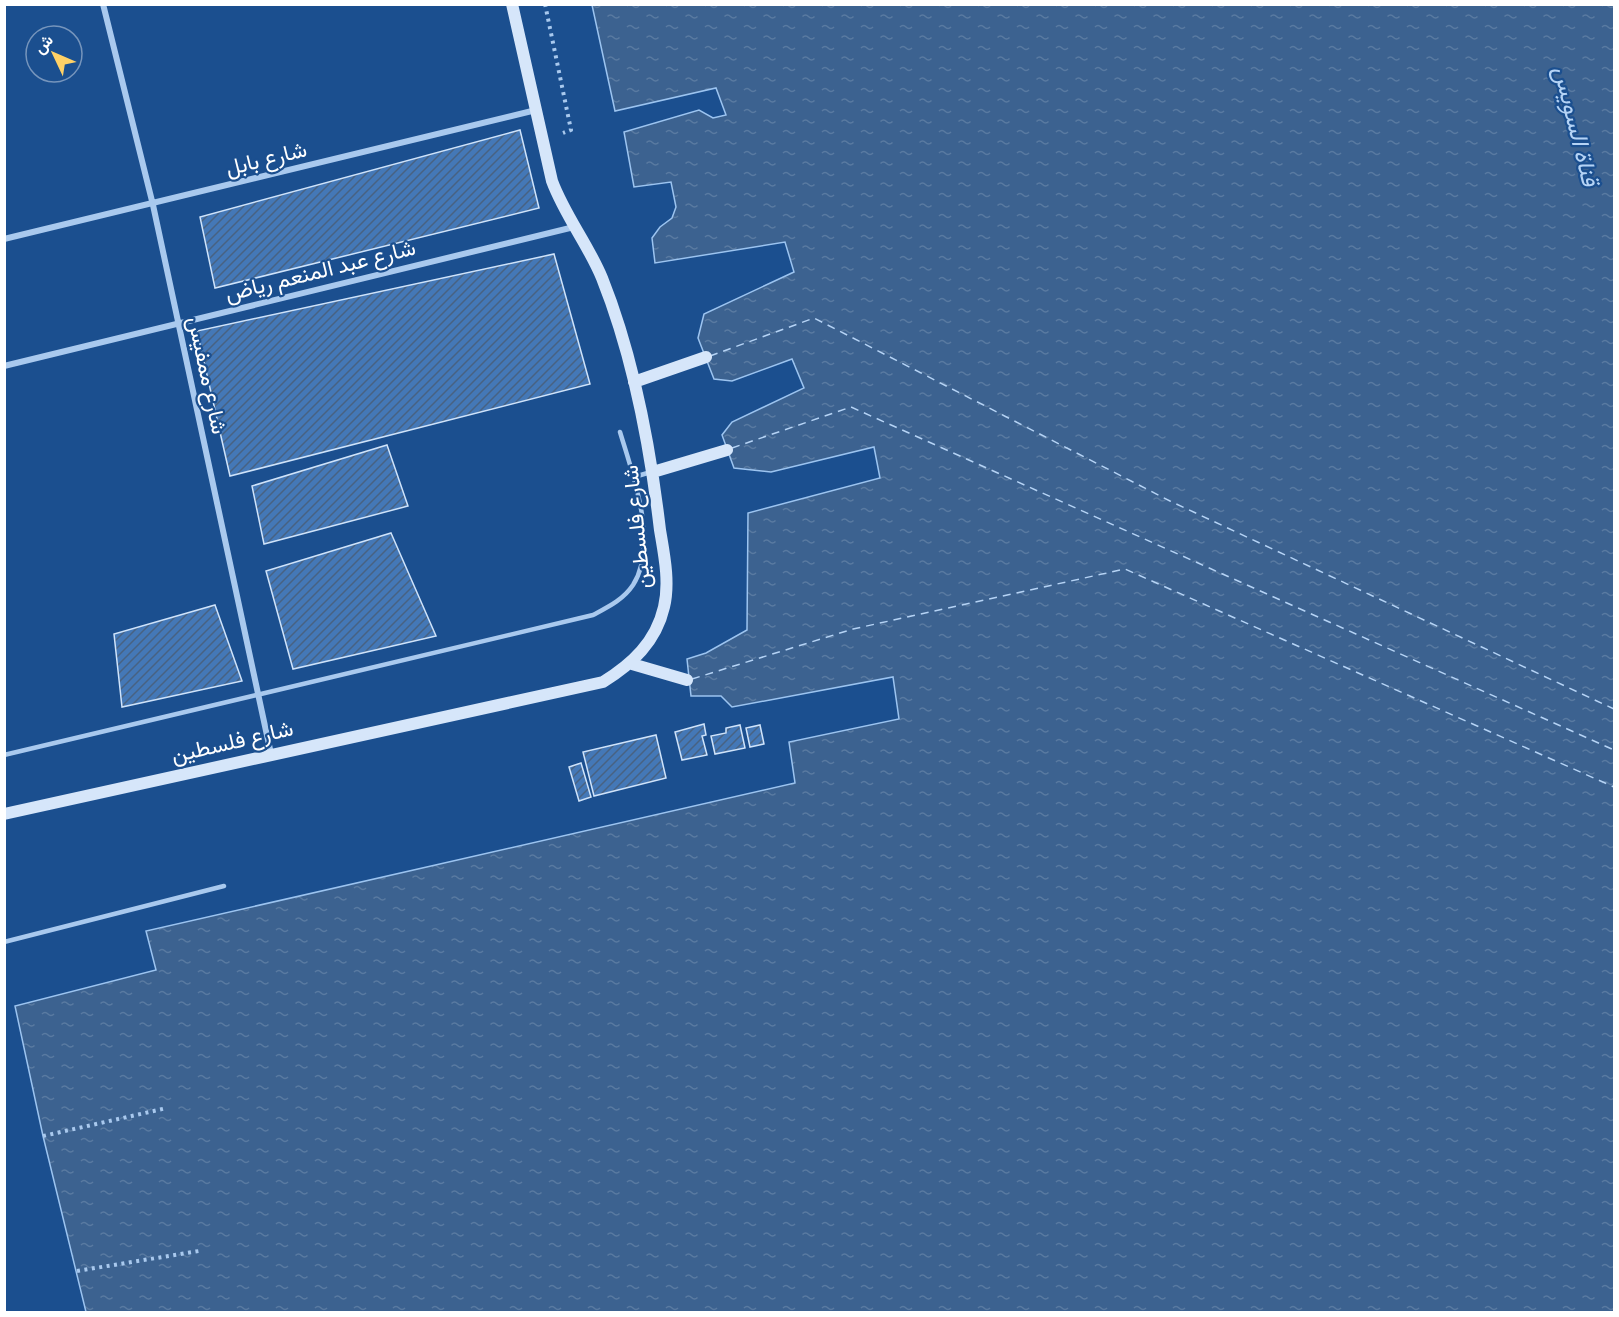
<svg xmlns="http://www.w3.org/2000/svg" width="1619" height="1317" font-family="'Exo 2',Vazirmatn,sans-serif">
<defs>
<pattern id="water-ripples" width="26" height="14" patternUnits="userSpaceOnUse" patternTransform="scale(1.5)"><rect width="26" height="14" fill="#3c6290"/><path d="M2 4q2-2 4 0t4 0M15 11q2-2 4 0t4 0" fill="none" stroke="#597aa1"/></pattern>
<pattern id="building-hatch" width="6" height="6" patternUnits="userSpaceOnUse" patternTransform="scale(1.5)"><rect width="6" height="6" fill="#4478b7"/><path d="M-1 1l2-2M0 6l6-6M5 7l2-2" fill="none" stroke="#486282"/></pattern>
</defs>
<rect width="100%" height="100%" fill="#1b4f8f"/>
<path fill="url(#water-ripples)" stroke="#9cc4f0" stroke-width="1.5" d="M592,5h1022v1307h-1528l-43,-176 -28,-130 141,-36 -10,-39 649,-148 -6,-41 110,-23 -6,-42 -161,30 -11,-11h-30l-4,-37 19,-6 41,-23 1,-117 132,-35 -6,-31 -103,25 -37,-4 -12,-33 10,-13 72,-34 -12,-29 -60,22 -18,-2 -16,-41 6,-24 90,-42 -9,-30 -130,21 -3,-25 8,-11 12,-9 4,-11 -5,-25 -37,5 -10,-55 75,-22 14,8 13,-3 -10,-27 -101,23z"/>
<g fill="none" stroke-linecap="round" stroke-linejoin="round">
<path stroke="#b5d3f5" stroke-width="1.5" stroke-dasharray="8 6" stroke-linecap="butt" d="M710,356l104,-38 356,183 444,208
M732,448l119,-41 763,343
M692,679l161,-50 272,-60 489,218"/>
</g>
<path fill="url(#building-hatch)" stroke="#cfe3fa" stroke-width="1.5" d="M520,130l19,78 -324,80 -15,-71z
M554,254l36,130 -360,92 -33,-145z
M387,445l21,61 -144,38 -12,-58z
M391,533l45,103 -143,33 -27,-98z
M215,605l27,76 -120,26 -8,-73z
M704,724l2,11 -4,1 5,19 -25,5 -7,-28z
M740,725l5,23 -30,6 -4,-18 15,-3v-5z
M760,725l4,19 -14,3 -4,-19z
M656,735l10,43 -72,18 -11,-44z
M581,763l10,34 -12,4 -10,-34z"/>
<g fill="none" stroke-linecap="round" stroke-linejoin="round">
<path stroke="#a9c9ee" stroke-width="4" stroke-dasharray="3 4.5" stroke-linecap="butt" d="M545,4l26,126 -8,3
M43,1136l124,-28
M77,1271l122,-20"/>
<path stroke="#a9c9ee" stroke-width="4.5" d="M634,477l17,-5
M4,755l589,-140c15,-8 30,-15 40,-30 26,-41 0,-110 -13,-153
M4,942l220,-56"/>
<path stroke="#a9c9ee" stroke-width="6" d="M103,4l50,201 118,549
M4,239l532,-129
M4,366l570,-139"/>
<path stroke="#d6e6fa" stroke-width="12" d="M634,382l72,-25
M653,472l74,-22
M632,664l55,16
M4,814l599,-132c29,-18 53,-40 61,-75 6,-25 0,-53 -4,-77 -10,-85 -26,-172 -58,-252 -14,-34 -37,-62 -50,-97l-40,-177"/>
</g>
<g text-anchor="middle" stroke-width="4.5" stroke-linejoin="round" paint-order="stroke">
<g font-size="22" fill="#fff" stroke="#1b4f8f">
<text transform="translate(266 158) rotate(-14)" y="8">شارع بابل</text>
<text transform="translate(320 270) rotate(-14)" y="8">شارع عبد المنعم رياض</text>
<text transform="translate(208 375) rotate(78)" y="8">شارع ممفيس</text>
<text transform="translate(636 527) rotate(-96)" y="8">شارع فلسطين</text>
<text transform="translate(232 741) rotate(-13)" y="8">شارع فلسطين</text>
</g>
<g font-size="24" font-style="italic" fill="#b5d3f5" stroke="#1b4f8f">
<text transform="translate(1576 126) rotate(76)" y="8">قناة السويس</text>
</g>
</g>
<rect width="1619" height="1317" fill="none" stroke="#ffffff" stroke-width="12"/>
<g transform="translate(54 54) rotate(314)"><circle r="28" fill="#1b4f8f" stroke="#7695bc" stroke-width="1.5"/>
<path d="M0-4.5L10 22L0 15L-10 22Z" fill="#ffd166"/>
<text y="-9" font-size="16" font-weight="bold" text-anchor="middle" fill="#ffffff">ش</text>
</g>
</svg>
